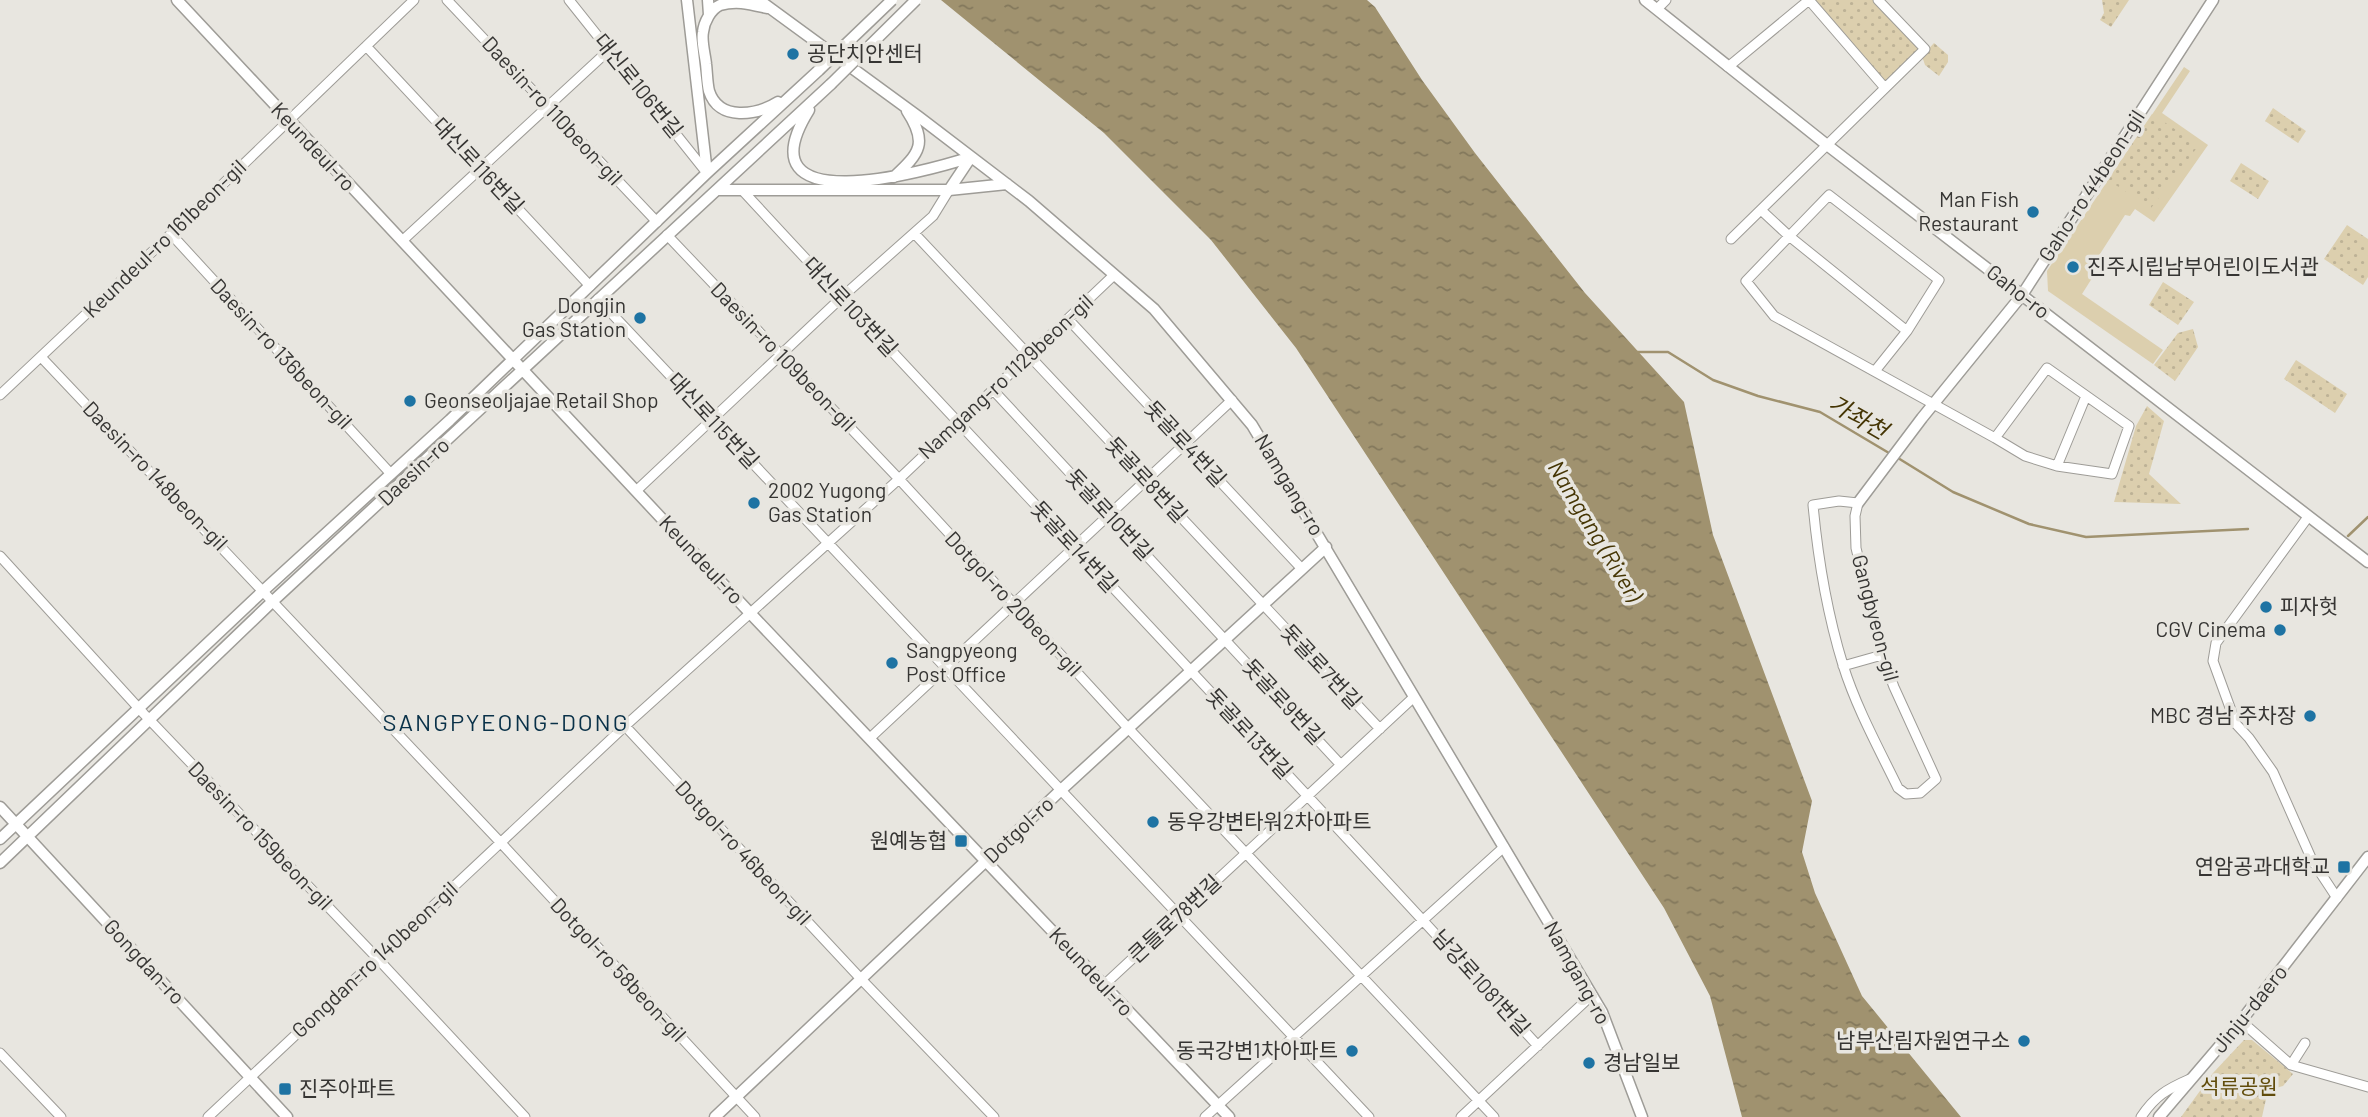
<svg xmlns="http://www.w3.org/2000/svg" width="2368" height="1117" font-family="Barlow,'Noto Sans KR',sans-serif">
<defs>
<pattern id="park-dots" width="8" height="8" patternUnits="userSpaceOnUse" patternTransform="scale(1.75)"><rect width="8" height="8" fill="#dccfae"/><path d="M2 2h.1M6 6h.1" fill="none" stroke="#bdb296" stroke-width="1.8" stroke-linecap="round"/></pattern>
<pattern id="water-ripples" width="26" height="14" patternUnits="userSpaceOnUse" patternTransform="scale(1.75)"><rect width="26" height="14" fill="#a0926f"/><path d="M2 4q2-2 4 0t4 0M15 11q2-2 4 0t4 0" fill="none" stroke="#83785c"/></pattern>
</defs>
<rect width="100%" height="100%" fill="#e8e6e0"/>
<path fill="#dccfae" d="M2184,67l6,4 -28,42 46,32 -54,77 -19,-13 -5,7 -5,-1 -36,56 5,4 -12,19 81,56 -10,14 -105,-73 -1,-20z"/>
<path fill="url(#park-dots)" d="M1813,0h64l45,48 -38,37z
M2102,0h27l-18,27 -11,-7 4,-7z
M1934,43l14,12v7l-9,14 -14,-11 -3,-9z
M2273,108l33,23 -8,12 -33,-22z
M2152,114l47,31 -48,63 -43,-28z
M2241,163l28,18 -11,18 -28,-18z
M2347,225l21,14v38l-5,8 -39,-26z
M2163,282l31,20 -16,23 -29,-20z
M2193,329l5,18 -23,34 -21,-16 24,-32z
M2296,360l51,34 -12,19 -51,-34z
M2147,406l17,15 -15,53 32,30 -67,-2 22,-76z
M2244,1040h8l41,34 -10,12 -15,4 -6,27h-81l32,-44z"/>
<path fill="url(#water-ripples)" d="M941,0h426l8,7 47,73 53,73 110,140 99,109 29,133 99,266 -10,51 13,41 47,103 99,121h-219l-32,-121 -46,-88 -368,-560 -85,-108 -107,-107z"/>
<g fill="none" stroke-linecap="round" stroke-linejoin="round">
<path stroke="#a0926f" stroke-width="2.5" d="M1636,352h32l45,28 45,16 62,16 69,41
M1898,458l55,34 76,32 57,13 162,-8
M2348,536l20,-19"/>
<defs>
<path id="minor" d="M447,0l210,222
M569,0l138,173
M1809,0l76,88
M1657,9l9,-9
M366,46l224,240
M1728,67l81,-67
M743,191c264,286 533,567 795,855
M1761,210l28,26 118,95
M914,233l466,496
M171,234l220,240
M667,235l232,244 229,249 366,389
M1731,239l194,-190 -47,-49
M402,241l207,-191
M598,299l771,818
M1068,319l234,250
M41,357l460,486 254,274
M1875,371l32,-40 32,-51 -110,-85 -83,86 28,35 221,122 30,18 32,10 55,8 17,-48 -82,-58 -52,70
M993,390l348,375
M0,395l171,-161 243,-234
M2057,466l29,-70
M636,491l206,-194 91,-81 16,-26
M1839,501l19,2 -3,13 1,32 26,107 12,32 42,92 -16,14 -14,1 -8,-6c-19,-39 -42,-81 -55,-123 -16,-52 -25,-106 -30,-160z
M2308,517l-92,126 -3,18 23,63 13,14 24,34 39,88 25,38
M0,556l144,158 233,244 148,159
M1843,666l39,-11
M625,726l236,253 133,138
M870,738l362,-338
M1104,985l310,-288
M2241,1021l50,44 77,22
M0,1053l61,64
M2291,1065l14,-22
M208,1117l417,-391 274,-247 215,-204
M1205,1117l299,-270
M1461,1117l131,-122
M2141,1117c14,-21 26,-28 49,-38"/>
<path id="tertiary" d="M177,0l573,613 479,504
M687,0l20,173
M708,0l1,15
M759,0l160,117 110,84 125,108 98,116 350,587 40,105
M1645,0l182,145 541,417
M767,8c-17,-4 -30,-8 -47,-3 -9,4 -16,17 -17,27 -2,9 2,22 3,32 1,8 1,19 3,27 10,31 48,24 69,11
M809,110c-70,113 116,62 162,47
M894,177c26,-24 34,-34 13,-66
M717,190h232l58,-6
M949,190l22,-33
M1858,503l64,-85 100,-123 191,-295
M0,807l287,310
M0,839l263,-248 187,-171 257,-247 112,-103
M0,863l273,-262 558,-517
M715,1117l346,-327 265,-243
M2159,1117l82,-96 127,-164"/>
</defs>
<use href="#minor" stroke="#9e9c97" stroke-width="11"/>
<use href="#tertiary" stroke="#9e9c97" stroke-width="13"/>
<use href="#minor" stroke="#fff" stroke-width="9"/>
<use href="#tertiary" stroke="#fff" stroke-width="10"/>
<defs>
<path id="tertiary-bridge" d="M819,70l73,-70
M831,84l85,-84"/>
</defs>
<use href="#tertiary-bridge" stroke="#9e9c97" stroke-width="13" stroke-linecap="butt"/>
<use href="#tertiary-bridge" stroke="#fff" stroke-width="10"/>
</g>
<g fill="#1e73a3" stroke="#e8e6e0" stroke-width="2.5">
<circle cx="793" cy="54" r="7"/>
<circle cx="2033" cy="212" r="7"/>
<circle cx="2073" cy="267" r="7"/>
<circle cx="640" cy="318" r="7"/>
<circle cx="410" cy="401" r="7"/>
<circle cx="754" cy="503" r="7"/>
<circle cx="2266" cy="607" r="7"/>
<circle cx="2280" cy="630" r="7"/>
<circle cx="892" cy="663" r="7"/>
<circle cx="2310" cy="716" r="7"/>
<circle cx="1153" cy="822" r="7"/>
<rect x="954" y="834" width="14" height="14" rx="3.5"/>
<rect x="2337" y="860" width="14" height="14" rx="3.5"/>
<circle cx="2024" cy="1041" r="7"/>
<circle cx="1352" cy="1051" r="7"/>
<circle cx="1589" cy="1063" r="7"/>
<rect x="278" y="1082" width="14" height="14" rx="3.5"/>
</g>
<g text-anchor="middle" stroke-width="7" stroke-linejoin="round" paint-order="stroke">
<g font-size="21" fill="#363533" stroke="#e8e6e0" text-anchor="start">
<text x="807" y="61">공단치안센터</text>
<text x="2019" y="207" text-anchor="end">Man Fish<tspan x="2019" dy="24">Restaurant</tspan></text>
<text x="2087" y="274">진주시립남부어린이도서관</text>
<text x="626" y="313" text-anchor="end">Dongjin<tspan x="626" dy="24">Gas Station</tspan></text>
<text x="424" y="408">Geonseoljajae Retail Shop</text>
<text x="768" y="498">2002 Yugong<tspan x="768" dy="24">Gas Station</tspan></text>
<text x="2280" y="614">피자헛</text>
<text x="2266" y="637" text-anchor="end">CGV Cinema</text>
<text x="906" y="658">Sangpyeong<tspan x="906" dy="24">Post Office</tspan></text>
<text x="2296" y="723" text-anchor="end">MBC 경남 주차장</text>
<text x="1167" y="829">동우강변타워2차아파트</text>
<text x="947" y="848" text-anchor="end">원예농협</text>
<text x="2330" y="874" text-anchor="end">연암공과대학교</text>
<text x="2010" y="1048" text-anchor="end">남부산림자원연구소</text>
<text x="1338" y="1058" text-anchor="end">동국강변1차아파트</text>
<text x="1603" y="1070">경남일보</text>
<text x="299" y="1096">진주아파트</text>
</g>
<g font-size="21" fill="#363533" stroke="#e8e6e0">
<text transform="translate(638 86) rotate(51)" y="7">대신로106번길</text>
<text transform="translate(552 111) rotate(47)" y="7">Daesin-ro 110beon-gil</text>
<text transform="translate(313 147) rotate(47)" y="7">Keundeul-ro</text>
<text transform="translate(478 166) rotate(47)" y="7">대신로116번길</text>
<text transform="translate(2092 186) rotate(-57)" y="7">Gaho-ro 44beon-gil</text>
<text transform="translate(165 239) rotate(-44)" y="7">Keundeul-ro 161beon-gil</text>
<text transform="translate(2018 292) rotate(38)" y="7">Gaho-ro</text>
<text transform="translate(850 307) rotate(47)" y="7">대신로103번길</text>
<text transform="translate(281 354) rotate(47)" y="7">Daesin-ro 136beon-gil</text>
<text transform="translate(783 357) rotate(46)" y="7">Daesin-ro 109beon-gil</text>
<text transform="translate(1006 377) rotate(-43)" y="7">Namgang-ro 1129beon-gil</text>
<text transform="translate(713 421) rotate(47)" y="7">대신로115번길</text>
<text transform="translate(1185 444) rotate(47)" y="7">돗골로4번길</text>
<text transform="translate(414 472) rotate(-43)" y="7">Daesin-ro</text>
<text transform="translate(155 476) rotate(46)" y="7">Daesin-ro 148beon-gil</text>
<text transform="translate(1146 480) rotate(47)" y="7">돗골로8번길</text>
<text transform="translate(1289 485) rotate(59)" y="7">Namgang-ro</text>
<text transform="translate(1109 515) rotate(47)" y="7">돗골로10번길</text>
<text transform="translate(1074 547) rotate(47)" y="7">돗골로14번길</text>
<text transform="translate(701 560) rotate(47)" y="7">Keundeul-ro</text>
<text transform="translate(1013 604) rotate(47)" y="7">Dotgol-ro 20beon-gil</text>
<text transform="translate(1875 618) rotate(75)" y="7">Gangbyeon-gil</text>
<text transform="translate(1321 667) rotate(47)" y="7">돗골로7번길</text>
<text transform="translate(1283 702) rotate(47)" y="7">돗골로9번길</text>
<text transform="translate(1249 734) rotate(47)" y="7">돗골로13번길</text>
<text transform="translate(1019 830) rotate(-43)" y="7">Dotgol-ro</text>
<text transform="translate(260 836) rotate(46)" y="7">Daesin-ro 159beon-gil</text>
<text transform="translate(743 853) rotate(47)" y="7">Dotgol-ro 46beon-gil</text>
<text transform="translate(1175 919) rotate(-43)" y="7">큰들로78번길</text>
<text transform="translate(375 960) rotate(-43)" y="7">Gongdan-ro 140beon-gil</text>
<text transform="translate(144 962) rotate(47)" y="7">Gongdan-ro</text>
<text transform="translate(618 970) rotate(47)" y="7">Dotgol-ro 58beon-gil</text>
<text transform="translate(1091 972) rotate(47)" y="7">Keundeul-ro</text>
<text transform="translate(1577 973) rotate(61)" y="7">Namgang-ro</text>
<text transform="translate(1481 983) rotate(48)" y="7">남강로1081번길</text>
<text transform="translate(2250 1009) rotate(-51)" y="7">Jinju-daero</text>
</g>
<g font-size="21" fill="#614c0b" stroke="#e8e6e0">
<text x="2239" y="1094">석류공원</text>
</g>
<g font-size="23" font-style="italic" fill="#453504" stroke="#e8e6e0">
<text transform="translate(1858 417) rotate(30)" y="8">가좌천</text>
<text transform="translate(1595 531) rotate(59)" y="8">Namgang (River)</text>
</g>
<g font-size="24" letter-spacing="2" fill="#093148" stroke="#e8e6e0">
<text x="506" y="731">SANGPYEONG-DONG</text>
</g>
</g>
</svg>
